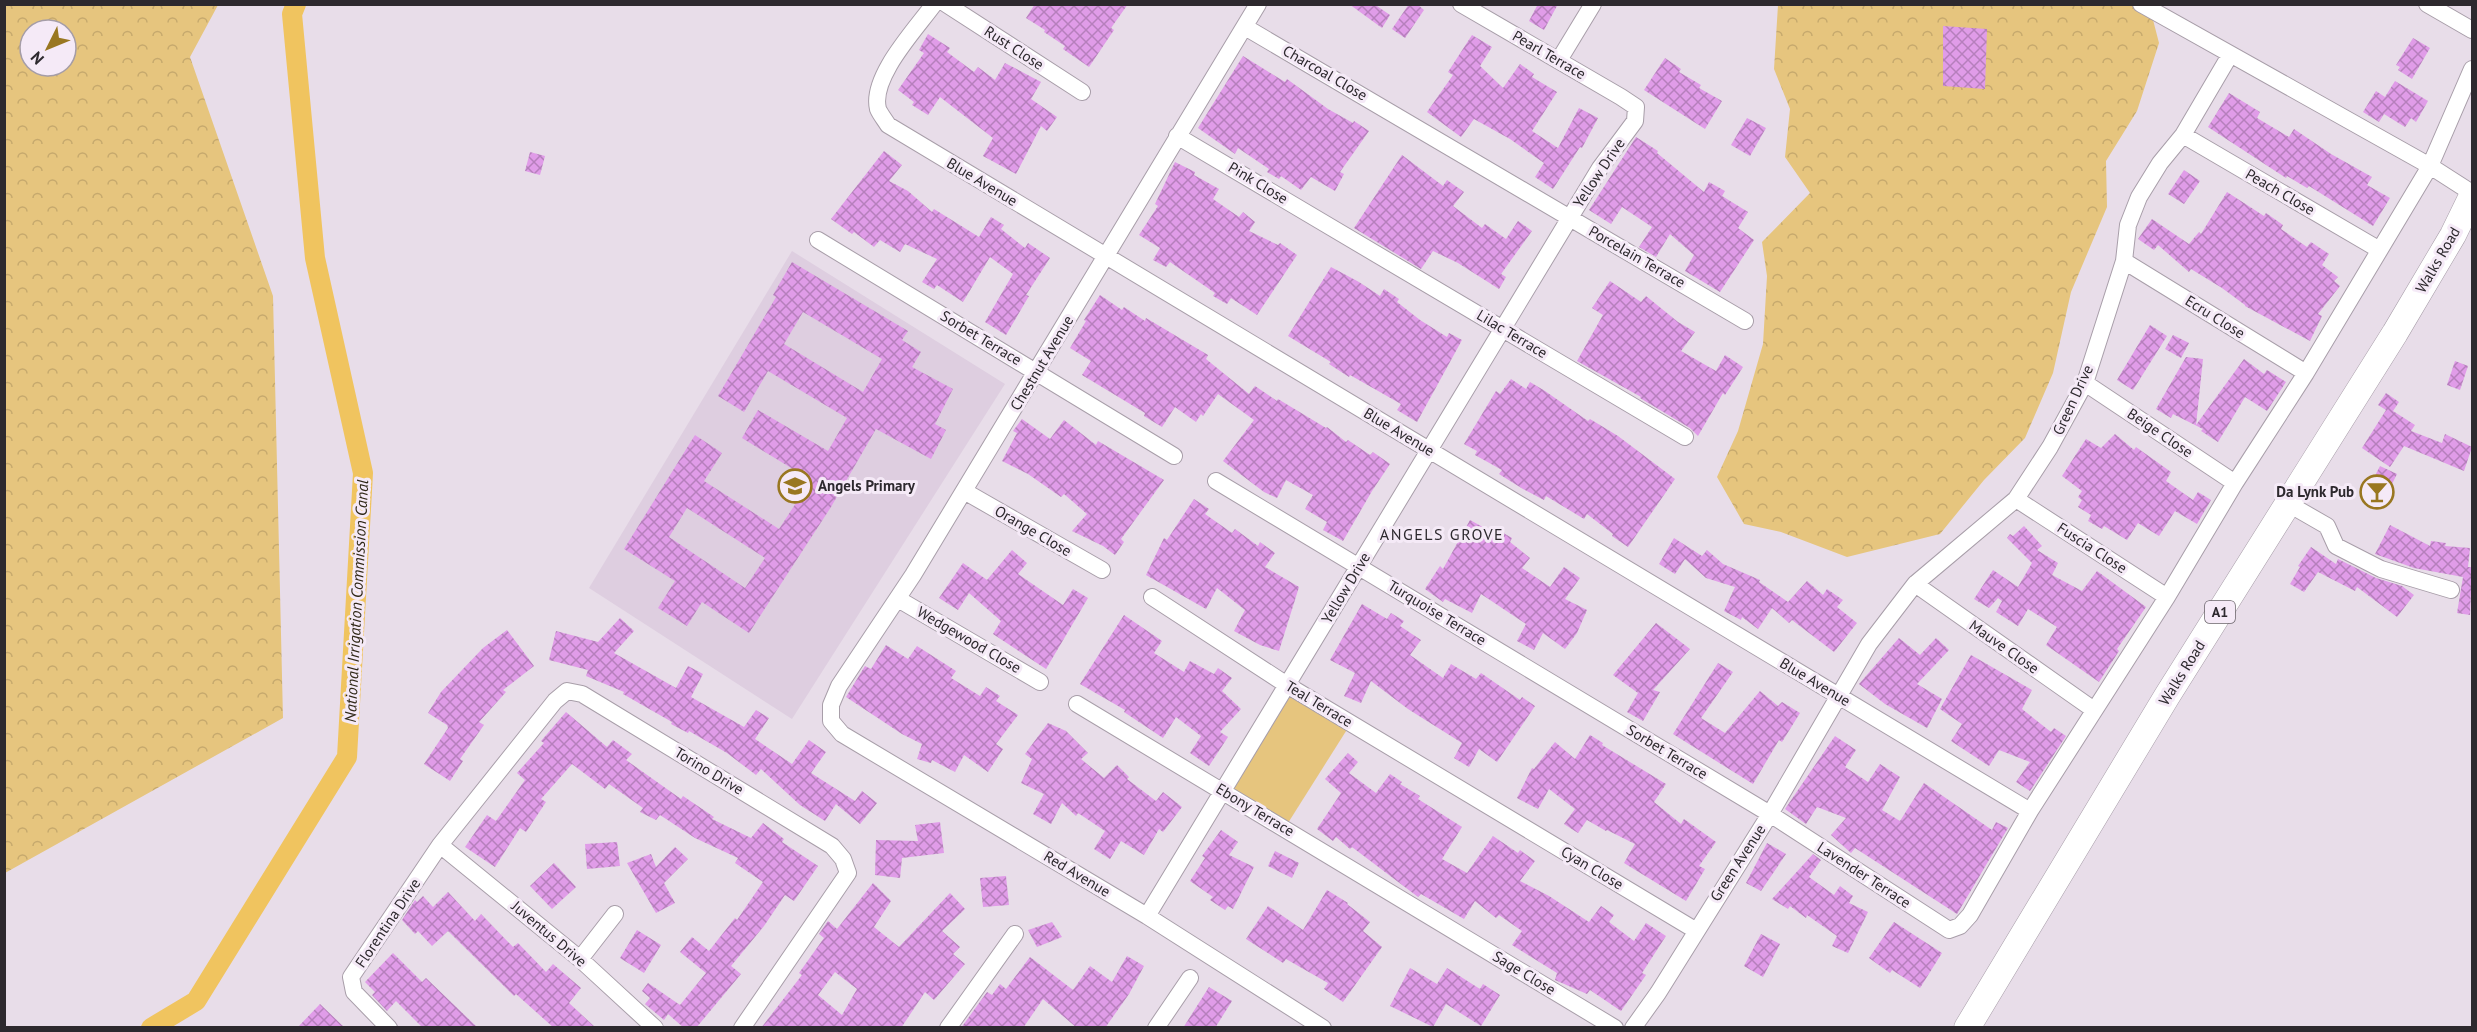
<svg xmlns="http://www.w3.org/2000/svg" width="2477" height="1032" font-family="'PT Sans',sans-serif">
<defs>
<pattern id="forest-crowns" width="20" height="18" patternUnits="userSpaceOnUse" patternTransform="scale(1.5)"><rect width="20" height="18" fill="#e6c57e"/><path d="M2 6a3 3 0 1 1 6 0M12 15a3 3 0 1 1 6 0" fill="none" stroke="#c6a96d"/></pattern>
<pattern id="building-cross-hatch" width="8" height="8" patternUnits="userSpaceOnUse" patternTransform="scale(1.5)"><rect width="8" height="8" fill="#e09ce8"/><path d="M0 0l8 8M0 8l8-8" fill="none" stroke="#b67fbc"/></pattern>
</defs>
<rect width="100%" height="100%" fill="#e8dde9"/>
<path fill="#decee0" d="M792,251l213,133 -213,335 -203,-131z"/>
<path fill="#e6c57e" d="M1292,693l56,35 -60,95 -55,-34z"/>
<path fill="url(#forest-crowns)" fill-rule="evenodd" d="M5,4l213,1 -28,52 83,239 10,422 -278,155zM30,30h36v36h-36z
M2138,4l13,8 8,31 -22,68 -31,50 1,46 -36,85 -18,81 -28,65 -41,42 -44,54 -93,23 -66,-25 -37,-8 -27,-47 21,-46 25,-87 4,-68 -5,-34 48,-49 -25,-36 5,-48 -16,-40 4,-64z"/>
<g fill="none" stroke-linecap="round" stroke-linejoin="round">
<path stroke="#f0c45f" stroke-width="20" d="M151,1028l45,-27 151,-244 16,-284 -48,-215 -23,-244 4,-10"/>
</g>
<path fill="url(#building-cross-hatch)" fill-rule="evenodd" d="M1035,4h93l-17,24 3,2 -25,37 -26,-18 2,-3 -21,-14 1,-2 -19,-12z
M1349,4h25l16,11 -8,13z
M1409,4h8l7,6 -19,28 -13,-9z
M1538,4h20l-14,26 -15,-9z
M1943,26l44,3 -2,60 -42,-3z
M928,34l22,14 -3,4 27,20 4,-5 17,13 10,-17 36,19 -10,17 26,18 -10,14 -6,-5 -25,48 -33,-18 10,-18 -53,-41 -12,18 -16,-10 2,-3 -16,-12 26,-37 -5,-3z
M1472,35l20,12 -12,19 23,22 17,-24 14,10 -2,3 25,15 -25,39 26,17 21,-40 19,10 -16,30 -2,-1 -27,42 -18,-12 9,-14 -34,-24 -36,-20 -13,18 -34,-25 26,-37 -5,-3z
M2413,38l17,10 -18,31 -14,-9 2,-3 -4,-2z
M1243,56l42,26 2,-3 41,30 25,14 1,-2 15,10 -29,41 4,2 -9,17 -24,-14 -10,13 -20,-14 -2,3 -12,-7 2,-3 -31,-21 -3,6 -37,-26z
M1665,58l16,11 -2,3 22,13 -2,3 23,13 -17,28 -61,-39z
M2395,81l33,20 -12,21 -5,-4 -6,9 -21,-13 -5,8 -16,-10 13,-21 9,6z
M2229,93l31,19 -3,6 32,19 5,-8 37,25 41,23 -5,8 23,13 -17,28 -64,-40 -2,2 -20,-12 -1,2 -78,-51z
M1747,118l19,10 -16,28 -19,-11z
M1636,137l22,14 -1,2 47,39 5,-10 16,9 -3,5 26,16 -10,16 16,12 -34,52 -35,-21 9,-16 -24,-21 -14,23 -17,-10 13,-20 -30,-20 -11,17 -22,-14z
M884,151l18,14 -13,16 19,10 24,21 2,-3 45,28 12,-20 13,8 -3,4 24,19 3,-5 22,15 -24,37 3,1 -23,39 -21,-13 28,-48 -23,-17 -27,45 -26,-17 -3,4 -12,-7 15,-23 -32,-15 -5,8 -20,-12 -6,7 -20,-15 -2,2 -21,-15z
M530,152l15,4 -5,19 -15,-4z
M1402,155l41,31 4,-6 17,12 -11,14 29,22 3,-4 21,15 12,-18 14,10 -31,43 5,3 -7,12 -41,-26 -25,-12 -12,18 -67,-41z
M1175,162l20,10 -1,3 25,14 -6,10 26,18 4,-5 12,10 -6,9 29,14 2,-2 17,12 -40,60 -26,-17 -4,6 -14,-8 2,-3 -45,-31 -4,5 -13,-7 7,-12 -21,-13 19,-29 -3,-2z
M2184,170l16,11 -16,23 -16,-10z
M2227,192l37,24 2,-3 17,12 -2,4 26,18 4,-5 18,12 -7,11 16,12 -4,4 6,5 -22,28 4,2 -12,25 -65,-35v-1l-23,-17 -31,-19 -2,3 -31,-27 -4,5 -16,-11 14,-20 37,25 10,-12 2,2z
M792,262l116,69 -6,9 19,12 -9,15 41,22 -18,35 11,6 -15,29 -55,-30 -45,78 -82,126 -47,-31 -15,24 -29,-18 17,-27 -51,-32 71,-114 27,18 -18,28 75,48 32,-49 -69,-42 16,-28 70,41 19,-33 -79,-47 -24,41 -26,-16 58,-99 -3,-2zM803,312l79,47 -19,33 -79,-48zM687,508l78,50 -20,30 -76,-51z
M1331,267l28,15 21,14 4,-7 15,10 -2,3 23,18 27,17 2,-4 13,7 -45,82 -20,-12 4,-6 -51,-29 -1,2 -20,-13 2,-2 -43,-26z
M1610,281l31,21 5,-6 32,26 17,10 -14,19 35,20 9,-16 18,12 -18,28 -2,-2 -25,43 -8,-8 -50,-30 1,-1 -64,-36 26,-46 -11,-7z
M1100,295l22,15 2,-3 21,14 1,-3 62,37 -2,4 43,35 6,-8 22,15 1,-2 48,29 1,-1 19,15 2,-2 22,15 3,-3 17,12 -18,27 -29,50 -20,-11 4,-8 -22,-13 8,-14 -27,-15 -9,18 -13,-6 -41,-31 31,-41 -36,-26 -15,22 -2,-2 -5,8 -21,-15 -13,20 -18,-11 1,-3 -63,-38 9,-14 -21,-13 16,-27 -2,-1z
M2150,325l17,11 -34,54 -16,-10z
M2173,335l16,8 -8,15 -16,-9z
M2186,357l17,2 -7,66 48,-66 20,15 3,-4 19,12 -19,29 -22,-14 -27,45 -17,-11 2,-2 -30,-15 -2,4 -15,-9z
M2455,361l13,5 -8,24 -13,-5z
M1511,379l15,10 4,-7 15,9 43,30 2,-2 28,17 57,43 -47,68 -16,-11 1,-2 -26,-20 -3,5 -38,-23 -2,4 -21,-11 -24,-15 3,-4 -27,-15 2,-4 -13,-7 32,-53 4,3z
M2386,393l13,9 -6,9 22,14 -4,6 31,12 3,-9 27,13 -8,24 -60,-25 -14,21 -28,-19 24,-38 -8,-5z
M1022,419l28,20 14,-19 32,25 2,-4 66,39 -43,59 3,3 -9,13 -12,-9 -31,-15 15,-17 -23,-20 -3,3 -33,-23 -26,-13 15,-28 -4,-2z
M2115,434l19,16 2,-3 35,25 -5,9 27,19 5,-8 13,8 -14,24 -22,-13 -16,25 -21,-13 -11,17 -23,-14 -2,3 -14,-8 3,-6 -13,-8 4,-7 -4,-3 4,-6 -20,-15 24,-37 15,9z
M2380,466l17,8 -14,28 -17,-9z
M1194,499l15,10 -4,5 27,19 3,-4 23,17 2,-4 15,11 -10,14 34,20 -20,64 -19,-6 -26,-14 11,-21 -28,-22 -11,21 -60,-34 18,-37 3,2z
M1470,520l20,11 3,-4 19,11 -2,4 20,16 -8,10 28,19 14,-20 16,11 -15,21 22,11 -10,23 -12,16 -22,-16 -9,17 -17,-9 9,-17 -45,-30 -9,19 -27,-14 -2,3 -18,-13 15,-23 3,3z
M2390,525l40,21 1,-5 15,2 -1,3 25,2 -2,19h4l-2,48 -13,-2 6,-36 -49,-9 -39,-14z
M2024,526l18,20 -5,4 21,13 -6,12 30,16 15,-20 49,36 -29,42 2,2 -20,31 -53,-37 11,-18 -29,-18 -10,17 -22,-14 6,-11 -4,-3 -9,10 -15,-9 19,-29 25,17 14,-24 -25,-25 3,-4 3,2z
M1674,538l28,18 5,-6 16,14 37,16 -1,2 29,20 19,-21 16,14 4,-6 16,11 -6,7 20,16 -23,29 -42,-32 -3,3 -17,-15 -14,21 -16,-12 -1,3 -17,-9 11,-24 -29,-9 -21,-19 -10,15 -16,-10z
M2311,547l25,17 2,-5 38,19 26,8 12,9 -17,22 -40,-30 -2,4 -37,-19 -14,20 -14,-8 10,-17 -2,-1z
M1012,550l15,13 -9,11 45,31 10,-16 15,9 -42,71 -53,-35 8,-13 -32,-28 -11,17 -19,-12 24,-35 24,17z
M1362,604l25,15 4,-6 13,8 -4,5 21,14 -11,15 33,23 8,-14 25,15 5,-6 39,27 2,-3 13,9 -38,56 -18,-13 -10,18 -15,-9 8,-15 -54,-34 -37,-28 -10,22 -17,-7 11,-23 -25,-13z
M1124,615l38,26 -8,12 30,19 6,-11 24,13 4,-6 14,10 -10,13 19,18 -21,23 8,5 -19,29 -19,-13 11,-17 -25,-19 -13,21 -39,-26 1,-2 -45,-26z
M620,618l14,13 -20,22 62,35 12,-22 15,8 -12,23 53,30 12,-17 13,8 -14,21 37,25 17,-24 17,12 -15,21 44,28 7,-10 15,12 -17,21 -24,-20 -11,17 -25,-16 -39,-36 -5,6 -29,-22 -38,-22 -1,2 -17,-9 1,-2 -49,-28 1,-2 -38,-16 2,-6 -39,-10 7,-29 42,11z
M1656,623l34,26 -37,41 7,2 -17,29 -16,-9 11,-19 -25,-18z
M507,630l27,36 -31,24 3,2 -27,30 5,3 -24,34 3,2 -13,20 -26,-17 24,-36 -1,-3 -19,-12 13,-21 42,-44z
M1899,638l21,17 16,-17 13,12 -32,34 25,15 -15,29 -42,-24 -26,-20z
M886,645l22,14 9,-13 39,25 -5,7 29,18 6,-9 14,9 -4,5 22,14 -22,29 7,5 -15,23 -24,-17 -9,17 -23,-12 -1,3 -14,-4 5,-15 -20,-10 -56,-37 19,-31 6,3z
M1971,655l61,35 -10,19 29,23 3,-4 12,8 -36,55 -14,-9 14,-20 -31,-12 -10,16 -38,-25 11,-17 -22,-15z
M1718,663l15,9 -32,46 24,15 35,-42 18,15 4,-4 18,11 -18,29 -3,-2 -26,44 -80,-50z
M566,712l41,35 6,-7 19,14 -6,6 55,39 2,-3 31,21 -2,2 39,19 12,-15 21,16 -2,3 36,24 -24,35 -9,-6 -21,31 -33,40 10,8 -45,54h-12l-16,-14 -4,6 -19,-16 5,-6 -8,-7 6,-8 32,22 26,-32 -26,-21 12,-15 17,14 26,-33 2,2 26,-38 -28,-19 3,-5 -43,-20 -35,-23 -4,5 -16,-8 3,-4 -34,-24 -4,5 -33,-25 -31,35 5,3 -20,30 -6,-4 -25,39 -30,-20 22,-32 9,6 29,-41 -8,-7 27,-30 -3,-2z
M1048,723l18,8 22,22 -7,6 23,19 13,-13 12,12 -2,2 29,22 7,-9 19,15 -19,25 -4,-3 -15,26 -23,-14 -11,18 -16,-10 11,-18 -27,-18 -2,3 -14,-13 -11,21 -18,-10 11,-20 -23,-11 11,-24 -7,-5z
M1590,735l13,8 -1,2 64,39 -12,18 27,22 3,-5 32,23 -17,24 6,3 -19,32 -62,-38 11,-19 -28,-14 -1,1 -19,-11 -9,13 -14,-9 11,-15 -26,-20 -11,20 -21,-11 15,-30 2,1 21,-27 20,17z
M1835,736l21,14 -11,17 23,15 12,-18 20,13 -18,33 18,11 24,-38 68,47 4,-8 12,6 -51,86 -102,-66 -4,5 -20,-18 15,-17 -29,-11 -11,17 -21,-15z
M1348,753l10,9 -9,11 27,20 14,-19 12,8 -2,2 20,12 -2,3 44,28 -20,32 25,14 26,-37 25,17 2,-3 15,11 -15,20 29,15 40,26 12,-16 13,9 -5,7 25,19 12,-18 20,13 -24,37 4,2 -25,36 -31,-21 -3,4 -32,-14 2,-7 -45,-28 10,-14 -23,-16 -3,3 -21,-17 -11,18 -43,-25 -3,3 -66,-50 -2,2 -14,-12 -3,4 -16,-12 24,-36 -16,-14z
M940,822l4,31 -42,5 -2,20 -25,-3 1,-35 42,1 -3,-16z
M1221,830l17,12 -9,13 25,12 -21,42 -5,-3 -3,4 -15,-10 3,-3 -23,-16 15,-23 -3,-2z
M617,842l3,24 -33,3 -2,-25z
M1767,843l19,11 -25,37 -15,-8z
M675,847l13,12 -24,24 11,20 -19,10 -29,-50 24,-9 5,13z
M1275,851l24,12 -7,15 -24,-12z
M1813,854l8,6 -12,17 25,18 6,-9 13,10 -4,7 19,9 -20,41 -16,-7 5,-10 -30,-21 -1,3 -16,-12 -2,3 -16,-10z
M554,863l22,24 -24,22 -22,-23z
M1006,876l3,29 -26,2 -3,-29z
M873,883l18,18 -17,26 25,20 51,-54 15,16 -23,22 18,16 -7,7 12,10 -31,36 -9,-8 -24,36h-140l41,-53 -3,-2 25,-35 -5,-4 9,-13 9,8zM835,972l22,17 -15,26 -24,-20z
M1327,890l21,13 -1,1 23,18 -7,9 19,16 -39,55 -19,-13 4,-6 -42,-24 -3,4 -37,-24 22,-33 35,24z
M448,892l27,29 6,-7 32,33 5,-4 28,29 7,-8 28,24 -12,15 27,25h-42l-38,-34 -2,2 -66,-65 -16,15 -14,-15 -3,3 -13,-14 13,-20 2,2 6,-6 10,11z
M1052,922l10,15 -25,10 -9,-17z
M1894,922l48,31 -22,35 -28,-18 -2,3 -21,-15z
M637,930l24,15 -17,28 -24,-15z
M1761,934l19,10 -17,33 -19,-11z
M393,953l29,29 4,-4 52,50h-55l-27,-27 -9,10 -15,-16 3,-3 -10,-10z
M1127,956l17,10 -15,28 -24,34h-28l-34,-29 -20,29h-62l26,-36 5,3 8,-11 6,5 24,-32 43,33 17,-24 22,16z
M1410,968l27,16 10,-16 33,21 3,-5 17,11 -19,31 -35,-22 -13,23 -43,-21z
M1209,987l23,14 -17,27h-32z
M320,1004l25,24h-48z"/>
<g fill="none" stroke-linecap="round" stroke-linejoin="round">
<defs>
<path id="street" d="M934,4c-18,25 -64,73 -56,105 2,5 7,11 10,16l1142,686
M946,4l136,88
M1258,4l-345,571 -74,111 -8,19v16l11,13 305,182 176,112
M2141,4l289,162 42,27
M2427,4l45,26
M1245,27l500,294
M1559,60l34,-56
M2183,135l195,114
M1177,136l508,301
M818,240l356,216
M2124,261l182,112
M2085,383l150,100
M1216,481l554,333 179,116 11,-4 10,-11 60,-104 137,-214 68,-114 71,-110 124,-207 42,-97
M964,491l138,79
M2016,499l151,98
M2287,503l40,23 9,20 45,23 70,21
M1915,584l179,126
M1152,597l135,88 408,245
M898,599l142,83
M1077,704l538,324
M440,845l140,114 75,69
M1147,916l453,-748 35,-47 1,-14 -15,-10 -160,-93
M580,959l35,-45
M389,1028l-35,-36 -3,-15 89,-132 115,-144 12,-10 15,3 250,152 11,13 5,14 -106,155
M948,1028l67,-94
M1156,1028l34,-50
M1633,1028l25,-35 112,-179 99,-170 46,-60 101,-85 34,-52 35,-64 39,-122 4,-36 11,-28 21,-34 23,-28 47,-80"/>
<path id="primary" d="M1967,1028l200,-332 228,-363 58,-98 19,-39"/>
</defs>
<use href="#street" stroke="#a89ea9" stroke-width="18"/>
<use href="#primary" stroke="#a89ea9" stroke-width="27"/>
<use href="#street" stroke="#fff" stroke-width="16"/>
<use href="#primary" stroke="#fff" stroke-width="26"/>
</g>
<defs>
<symbol id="school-ring" viewBox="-11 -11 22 22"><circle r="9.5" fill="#f5eaf7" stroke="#997721" stroke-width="1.5"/><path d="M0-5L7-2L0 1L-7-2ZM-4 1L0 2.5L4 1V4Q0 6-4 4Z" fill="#997721"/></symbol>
<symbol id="bar-ring" viewBox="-11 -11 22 22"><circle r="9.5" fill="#f5eaf7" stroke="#997721" stroke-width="1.5"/><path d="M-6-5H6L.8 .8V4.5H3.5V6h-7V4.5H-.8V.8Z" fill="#997721"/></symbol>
</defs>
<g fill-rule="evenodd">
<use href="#school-ring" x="776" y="467" width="38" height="38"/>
<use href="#bar-ring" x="2358" y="473" width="38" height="38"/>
</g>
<g text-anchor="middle" stroke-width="6" stroke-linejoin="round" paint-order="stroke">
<rect fill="#f5eaf7" stroke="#69636a" stroke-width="1.5" x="2205" y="601" width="30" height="22" rx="4.5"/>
<g font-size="14" font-weight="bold" fill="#2d292e">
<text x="2220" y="617">A1</text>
</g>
<g font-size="15" fill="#2d292e" stroke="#f5eaf7">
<text transform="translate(1014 48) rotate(33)" y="5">Rust Close</text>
<text transform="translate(1549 55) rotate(30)" y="5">Pearl Terrace</text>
<text transform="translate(1325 73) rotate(30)" y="5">Charcoal Close</text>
<text transform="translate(1599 173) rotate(-56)" y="5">Yellow Drive</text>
<text transform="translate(982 182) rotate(31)" y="5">Blue Avenue</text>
<text transform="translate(1258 183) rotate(31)" y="5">Pink Close</text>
<text transform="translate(2280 192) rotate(30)" y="5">Peach Close</text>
<text transform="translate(1637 257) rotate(30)" y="5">Porcelain Terrace</text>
<text transform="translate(2438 260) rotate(-60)" y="5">Walks Road</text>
<text transform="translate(2215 317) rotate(32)" y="5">Ecru Close</text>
<text transform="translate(1512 334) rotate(31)" y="5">Lilac Terrace</text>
<text transform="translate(981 338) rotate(31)" y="5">Sorbet Terrace</text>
<text transform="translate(1042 363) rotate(-59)" y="5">Chestnut Avenue</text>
<text transform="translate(2073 400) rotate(-65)" y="5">Green Drive</text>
<text transform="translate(1399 432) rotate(31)" y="5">Blue Avenue</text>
<text transform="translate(2160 433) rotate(34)" y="5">Beige Close</text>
<text transform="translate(1033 531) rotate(30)" y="5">Orange Close</text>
<text transform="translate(2092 548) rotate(33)" y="5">Fuscia Close</text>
<text transform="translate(1346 588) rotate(-59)" y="5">Yellow Drive</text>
<text transform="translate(1437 613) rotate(31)" y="5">Turquoise Terrace</text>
<text transform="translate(969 640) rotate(30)" y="5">Wedgewood Close</text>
<text transform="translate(2004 647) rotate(35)" y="5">Mauve Close</text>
<text transform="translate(2182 673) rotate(-58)" y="5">Walks Road</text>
<text transform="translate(1815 682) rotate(31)" y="5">Blue Avenue</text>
<text transform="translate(1319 704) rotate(31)" y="5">Teal Terrace</text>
<text transform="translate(1667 752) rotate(31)" y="5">Sorbet Terrace</text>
<text transform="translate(709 771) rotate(31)" y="5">Torino Drive</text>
<text transform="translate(1255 810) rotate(31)" y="5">Ebony Terrace</text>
<text transform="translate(1738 863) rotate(-57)" y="5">Green Avenue</text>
<text transform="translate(1592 868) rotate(31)" y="5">Cyan Close</text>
<text transform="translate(1077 874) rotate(31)" y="5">Red Avenue</text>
<text transform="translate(1864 875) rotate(33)" y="5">Lavender Terrace</text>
<text transform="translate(388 923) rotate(-56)" y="5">Florentina Drive</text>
<text transform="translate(549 934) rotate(40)" y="5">Juventus Drive</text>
<text transform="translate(1524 973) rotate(31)" y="5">Sage Close</text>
</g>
<g font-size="15" font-weight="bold" fill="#2d292e" stroke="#f5eaf7" text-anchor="start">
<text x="818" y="491">Angels Primary</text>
<text x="2354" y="497" text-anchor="end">Da Lynk Pub</text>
</g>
<g font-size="16" letter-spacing="1.5" fill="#2d292e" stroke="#f5eaf7">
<text x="1442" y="540">ANGELS GROVE</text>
</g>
<g font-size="16" font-style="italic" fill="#302817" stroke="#f5eaf7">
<text transform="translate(356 601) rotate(-87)" y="6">National Irrigation Commission Canal</text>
</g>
</g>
<rect width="2477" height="1032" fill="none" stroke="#2d292e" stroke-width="12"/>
<g transform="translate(48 48) rotate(227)"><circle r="28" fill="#f5eaf7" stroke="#a59da7" stroke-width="1.5"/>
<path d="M0-4.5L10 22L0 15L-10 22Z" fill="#997721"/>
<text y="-9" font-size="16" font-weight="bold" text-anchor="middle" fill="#2d292e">N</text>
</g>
</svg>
